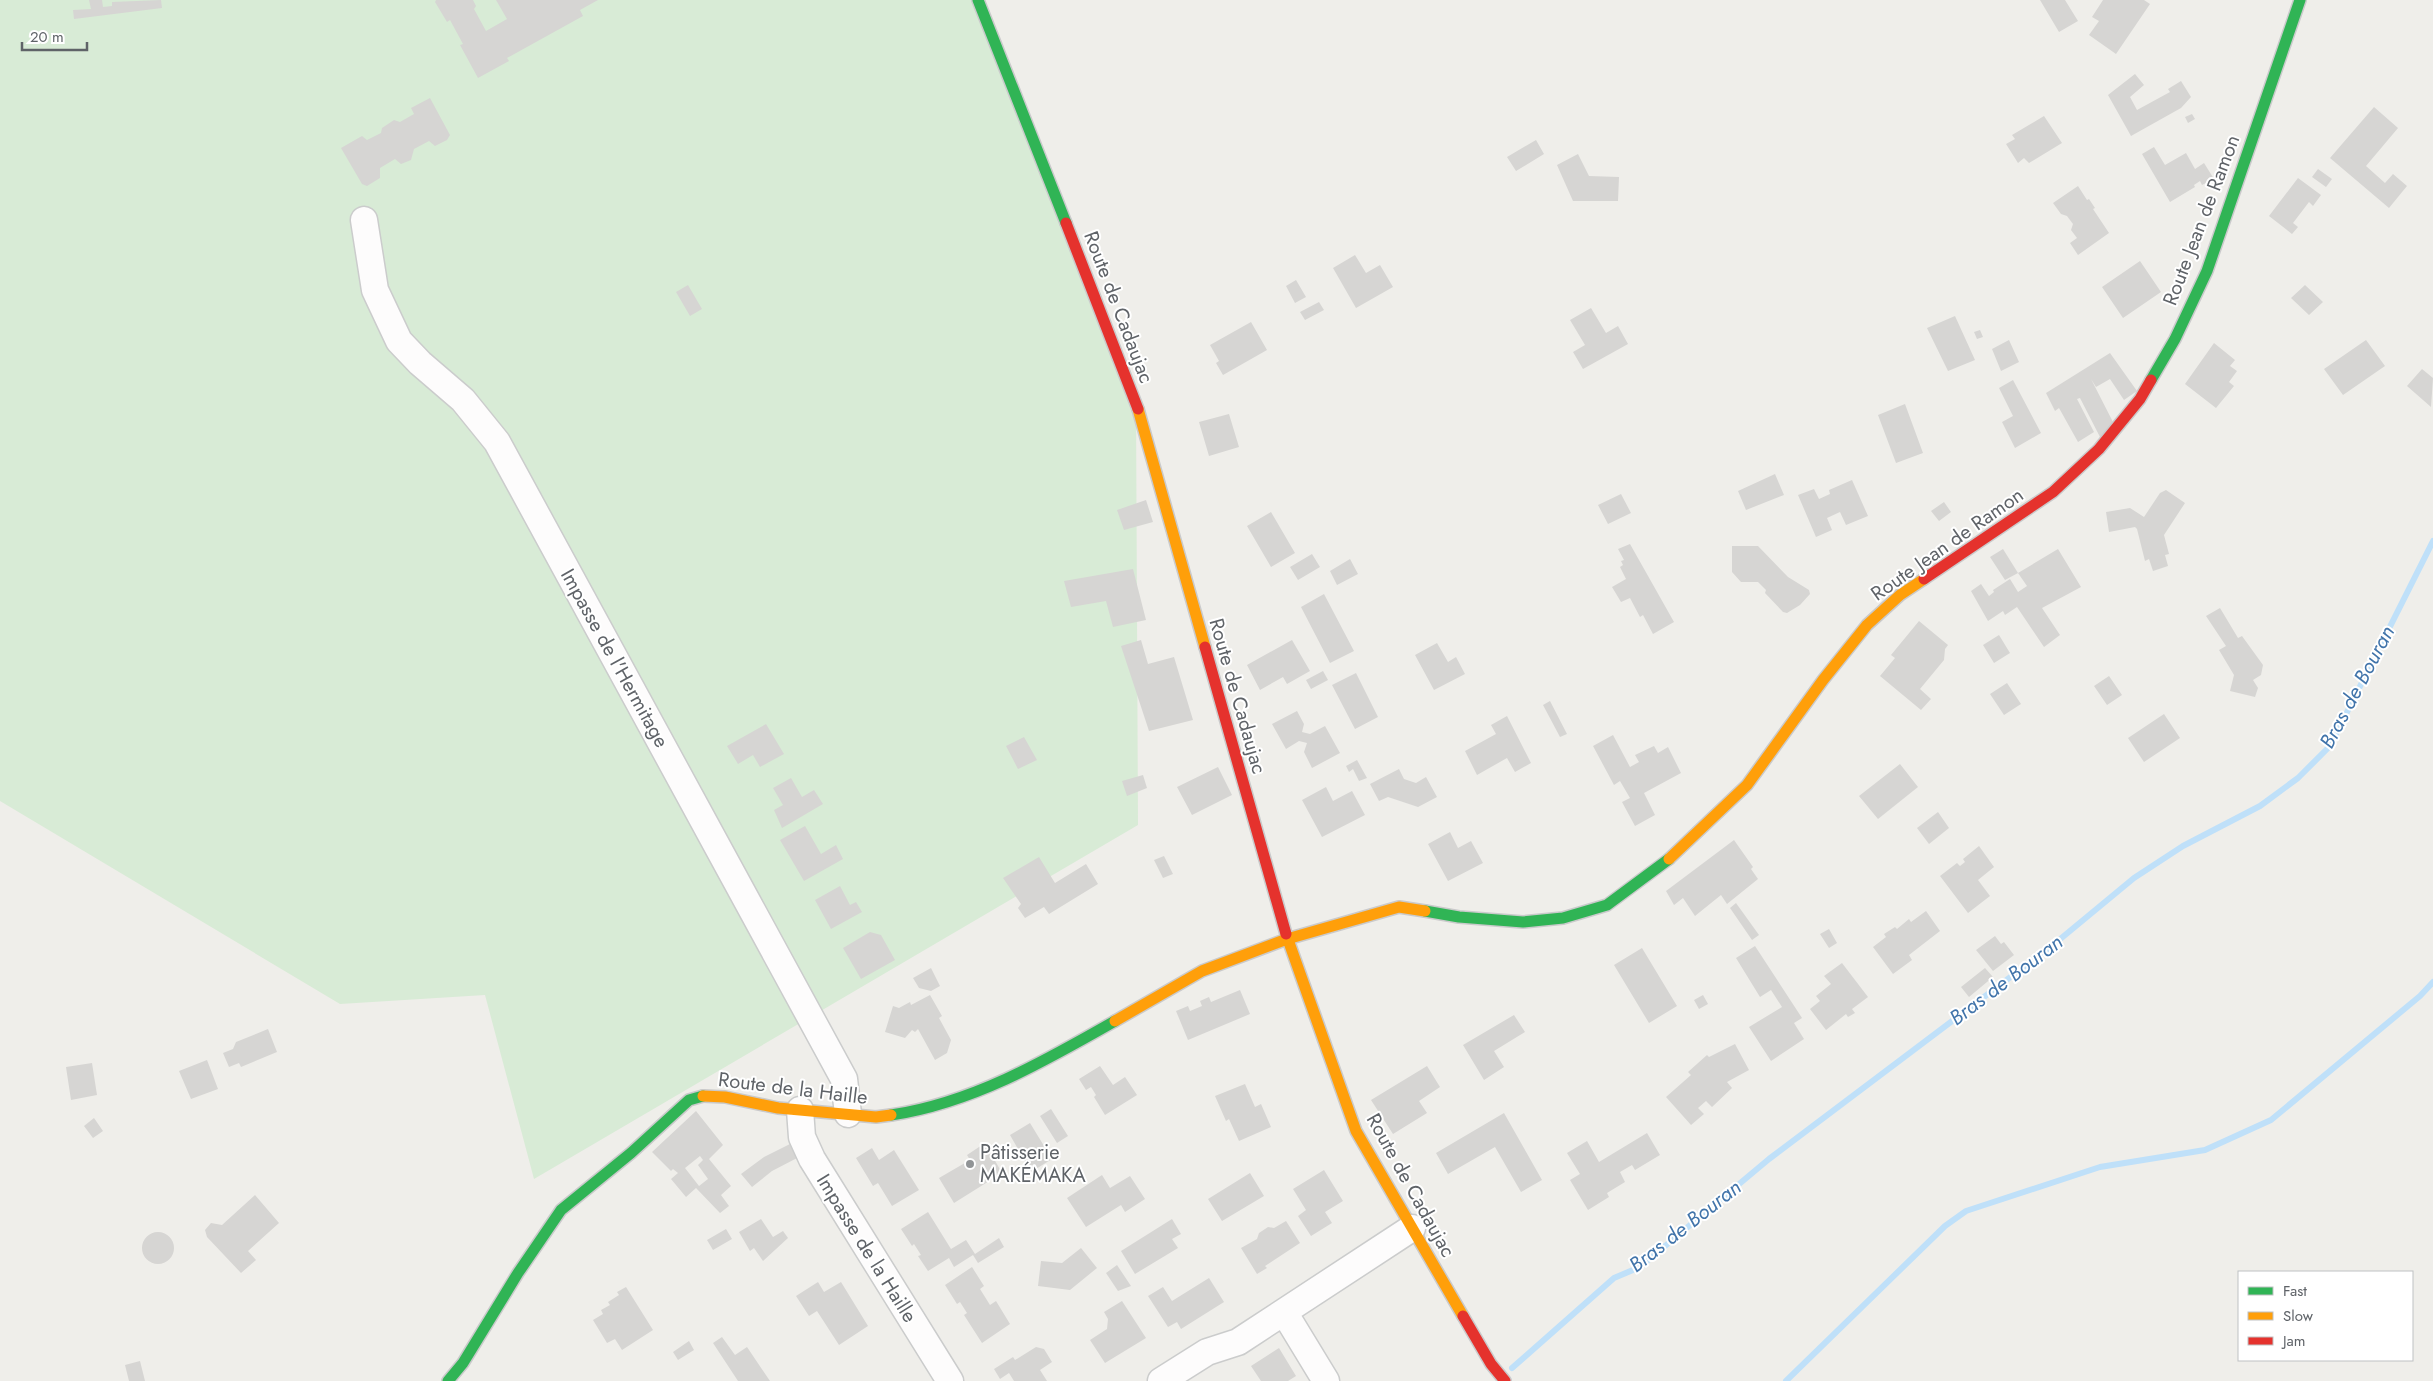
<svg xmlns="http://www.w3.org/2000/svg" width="2433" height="1381" font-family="Jost,sans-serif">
<rect width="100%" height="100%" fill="#efeeea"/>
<path fill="#d8ebd6" d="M0,0h978l158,401 2,424 -604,354 -49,-184 -145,9 -340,-203z"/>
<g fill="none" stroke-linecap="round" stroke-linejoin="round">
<path stroke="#bfe0f9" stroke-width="6" d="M1512,1368l102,-90 26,-11 129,-108 284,-214 81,-67 49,-32 77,-40 38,-28 32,-32 103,-205
M1786,1381l159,-155 21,-15 134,-44 105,-17 66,-30 149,-124 13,-14"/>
</g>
<path fill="#d6d5d3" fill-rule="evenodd" d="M89,0h13l1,7 9,-1v-4l49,-2 1,8 -88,11 -1,-9 18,-1z
M436,0h37l3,6 -2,3 12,22 21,-12 -11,-19h102l-18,10 3,6 -76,42 2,3 -31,17 -18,-33 3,-1 -13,-24 -3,2 -12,-20z
M2040,0h25l13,21 -19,11z
M2103,0h41l6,4 -34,50 -27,-19 10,-14 -7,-4z
M2135,74l9,11 -14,12 7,13 33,-18 -2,-3 13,-8 10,16 -10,11 -50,28 -23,-41z
M430,98l20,37 -3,5 -12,6 -6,-5 -15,8 -3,11 -10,4 -6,-5 -15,9v10l-13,8 -5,-2 -21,-36 21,-12 5,4 14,-7 1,-5 12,-8 6,2 14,-8 -3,-6z
M2374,107l24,21 -32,38 19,17 8,-9 14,12 -18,22 -59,-50z
M2192,114l3,5 -7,4 -3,-6z
M2044,116l18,27 -33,20 -5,-5 -6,5 -12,-19 9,-5 -3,-4z
M1536,140l8,14 -28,17 -9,-14z
M2154,147l11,18 21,-12 9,16 9,-6 10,16 -12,6 -2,-4 -6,4 1,2 -25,15 -28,-48z
M1578,154l11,22 30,1 -1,24h-45l-16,-36z
M2318,169l14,10 -6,8 -14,-10z
M2298,178l23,17 -8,11 -4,-4 -16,21 5,4 -6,7 -23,-18z
M2078,186l9,14 2,-1 6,9 -2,1 16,24 -31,22 -8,-12 7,-5 -6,-8 2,-6 -6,-8 -6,-2 -8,-11z
M1355,255l11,18 14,-8 13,22 -37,21 -23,-40z
M2140,261l21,31 -38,26 -21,-31z
M1296,280l10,17 -11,6 -9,-17z
M688,285l14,24 -12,7 -14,-24z
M2305,285l18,17 -14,13 -18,-17z
M1319,302l5,8 -19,10 -5,-8z
M1591,308l15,25 12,-7 10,18 -45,25 -10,-17 12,-7 -15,-25z
M1955,316l20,44 -27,11 -21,-43z
M1251,322l16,28 -44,25 -7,-12 3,-2 -9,-16z
M1980,330l3,7 -6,2 -3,-7z
M2009,340l10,22 -18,9 -9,-22z
M2366,340l19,26 -42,29 -19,-26z
M2214,343l21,17 -5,6 7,5 -8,11 5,4 -18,22 -31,-24z
M2110,353l27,38 -13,9 -14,-21 -14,8 -5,-8 23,45 -14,13 -20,-39 -3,1 17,33 -16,10 -19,-34 -4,3 -9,-18z
M2422,369l11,9 -2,29 -24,-21z
M2013,380l28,53 -26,15 -13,-26 11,-6 -14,-28z
M1905,404l18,49 -27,10 -18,-48z
M1229,414l10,33 -30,9 -10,-34z
M1775,474l9,21 -38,15 -8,-19z
M1852,480l16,36 -22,9 -6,-13 -13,6 5,12 -16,7 -18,-42 16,-6 5,10 11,-5 -1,-4z
M2166,490l19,13 -21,32 5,19 -4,1 3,11 -15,5 -4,-12 -4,2 -8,-32 -2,-2 -26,5 -3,-20 24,-4 14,9 16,-24z
M1621,494l10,19 -23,11 -10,-19z
M1146,500l7,22 -29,8 -7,-20z
M1944,502l7,10 -12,9 -8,-10z
M1271,512l24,41 -24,14 -24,-41z
M1630,544l44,78 -21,12 -10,-19 -3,2 -10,-19 -9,4 -9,-15 14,-8 -6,-12 3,-2 -2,-4 3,-1 -6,-11z
M1732,546h26l30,31 21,13 1,4 -10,11 -13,8 -4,-1 -18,-19 1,-3 -8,-8h-17l-9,-10z
M2003,549l15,24 -13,7 -15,-23z
M2058,549l23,38 -39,21 18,27 -16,12 -27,-40 -12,8 -2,-4 -15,10 -17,-30 10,-7 8,12 5,-4 -1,-2 17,-11 8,13 9,-6 -9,-13z
M1312,554l8,13 -22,13 -8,-13z
M1350,559l8,15 -21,11 -7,-14z
M1133,569l13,51 -33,7 -7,-26 -35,6 -7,-26z
M1324,594l30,57 -24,12 -29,-56z
M2220,608l18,30 4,-2 21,29 -2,10 -8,5 5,8 -3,9 -25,-6 4,-16 -15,-25 7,-4 -20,-30z
M1919,621l29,24 -3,4 -1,11 -24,29 11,10 -10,11 -41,-34 15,-18 -4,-3z
M1999,635l11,18 -16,10 -11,-18z
M1141,640l7,24 26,-7 19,63 -44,11 -28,-85z
M1292,640l18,31 -23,13 -4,-7 -23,13 -13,-25z
M1437,643l11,19 8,-5 9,17 -31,16 -19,-35z
M1323,671l5,9 -17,9 -5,-9z
M1356,673l22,44 -23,12 -23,-44z
M2109,676l13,19 -15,10 -13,-19z
M2007,683l14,21 -17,11 -14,-21z
M1550,701l17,33 -7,3 -17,-32z
M1297,711l7,13 -2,8 8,2 15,-8 15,27 -28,15 -8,-16 3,-9 -8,-2 -13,8 -14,-25z
M2164,714l16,24 -36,24 -16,-24z
M1507,716l24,47 -16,9 -8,-14 -30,17 -12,-24 31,-17 -5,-9z
M766,724l18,30 -24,13 -7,-12 -15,9 -11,-18z
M1613,735l17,32 9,-5 -4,-7 19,-9 4,7 10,-6 13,26 -37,20 11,22 -20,11 -13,-24 8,-4 -10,-17 -6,4 -21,-39z
M1024,737l13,23 -19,9 -12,-23z
M1357,760l10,18 -8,3 -6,-12 -4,3 -3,-6z
M1900,764l18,23 -40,32 -19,-23z
M1218,767l14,28 -40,20 -15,-28z
M1399,769l5,10 12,4 10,-6 11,20 -19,10 -30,-10 -9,4 -9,-17z
M1143,775l4,13 -20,8 -5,-15z
M791,778l11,19 12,-7 9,14 -41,24 -8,-18 9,-5 -10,-17z
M1326,787l7,14 19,-10 13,24 -43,22 -20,-37z
M1938,812l11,16 -20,16 -12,-16z
M805,826l16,28 15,-9 7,14 -39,22 -24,-41z
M1450,832l8,16 13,-7 12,22 -35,18 -20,-37z
M1734,840l19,27 -2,2 7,10 -31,25 -6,-9 -26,21 -12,-18 -9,7 -8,-14z
M1979,846l15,21 -16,13 12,16 -22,17 -28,-37 17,-13 3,3 5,-4 -2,-3z
M1164,856l9,18 -10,4 -9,-18z
M1039,857l16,26 31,-19 12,20 -49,30 -5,-7 -19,11 -7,-10 3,-4 -18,-26z
M840,886l10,19 6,-3 6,10 -31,17 -16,-29z
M1736,903l23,32 -7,5 -22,-32z
M1926,911l14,20 -31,24 3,5 -19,14 -20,-27 13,-10 -2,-3 11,-7 2,2 12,-10 2,3z
M1829,929l8,14 -8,5 -9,-14z
M870,932l11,3 14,25 -34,19 -18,-31z
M1995,936l6,8 3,-2 10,13 -21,16 -17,-21z
M1755,946l47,72 -8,5 10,16 -33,22 -22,-34 33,-20 -11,-17 -11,7 -24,-39z
M1642,948l35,58 -28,17 -35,-58z
M1842,963l26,34 -16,12 3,4 -7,4 -2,-3 -20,16 -16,-21 10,-8 -4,-5 15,-12 -7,-8z
M931,968l9,18 -9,5 -12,-3 -6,-10z
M1985,968l8,9 -24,20 -8,-10z
M1240,990l10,24 -62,26 -12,-29 12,-5 2,5 12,-5 -2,-5 9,-4 2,5z
M930,995l12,21 -3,2 12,22 -4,13 -12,7 -17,-31 -3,3 -3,-2 -7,8 -20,-6 8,-26 6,2 11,-6 1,3z
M1703,995l5,9 -9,5 -5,-9z
M1514,1015l11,17 -31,19 10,16 -20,13 -21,-35z
M268,1029l9,23 -36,15 -2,-4 -10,4 -6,-14 10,-4 3,-7z
M1735,1044l14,26 -22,12 5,6 -20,19 -6,-6 -8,7 6,6 -13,11 -25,-28 25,-22 -3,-3 19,-17 2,2z
M207,1060l11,29 -27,10 -12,-28z
M92,1063l5,32 -26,5 -5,-33z
M1100,1066l13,19 12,-8 12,18 -32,20 -11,-18 2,-2 -5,-8 -5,3 -7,-11z
M1427,1066l13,21 -21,14 8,12 -34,21 -22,-34z
M1245,1084l10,23 6,-3 10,23 -32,14 -10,-22 -3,2 -11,-25z
M1051,1109l17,27 -11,7 -17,-27z
M696,1111l27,34 -14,14 22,27 -10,9 8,11 -9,7 -24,-25 -10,9 -15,-18 7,-6 -5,-4 -2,2 -19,-19zM700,1156l3,4 -5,5 10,14 -9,7 -14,-18z
M1504,1113l38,67 -21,12 -26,-45 -47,27 -12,-21z
M94,1118l9,13 -10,7 -9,-12z
M1030,1123l22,36 -21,13 -21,-37z
M1647,1133l13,22 -25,15 -3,-5 -12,7 5,10 -18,11 2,4 -21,13 -18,-30 10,-6 -13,-21 20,-12 12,21z
M985,1143l17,30 -48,30 -15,-25 31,-18 -3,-5z
M790,1144l9,13 -27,14 -20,16 -11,-13 23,-17z
M872,1148l7,12 15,-10 25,40 -27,16 -14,-23 -5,3 -17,-28z
M1324,1170l19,31 -18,11 7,11 -21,13 -13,-20 8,-6 -13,-21z
M1250,1173l14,23 -42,25 -14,-22z
M1102,1175l8,13 20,-12 15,23 -20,13 -4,-7 -35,22 -19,-29z
M255,1195l24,28 -31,28 8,9 -15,13 -34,-36 -2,-7 6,-7 11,2z
M928,1212l23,37 15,-9 9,14 24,-16 5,9 -26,16 -5,-8 -19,12 -5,-9 -21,13 -10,-15 3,-1 -7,-11 -2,2 -11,-17z
M761,1219l12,18 10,-6 5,7 -25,23 -9,-13 -4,3 -11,-19z
M1172,1219l9,15 -9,5 6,9 -43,26 -14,-23z
M1286,1221l14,22 -35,23 2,2 -10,6 -16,-26 16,-9 2,-6 9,-6 6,1z
M726,1229l6,10 -19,11 -6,-10z
M142 1248a16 16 0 1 1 32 0a16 16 0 1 1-32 0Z
M1081,1248l16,20 -27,22 -32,-4 3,-25 21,2z
M1117,1265l14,21 -13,5 -12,-18z
M972,1267l12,19 -4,3 10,16 6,-4 14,23 -28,19 -18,-28 3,-2 -7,-11 -3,2 -12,-19z
M1209,1278l15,24 -43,27 -4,-7 -9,5 -20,-31 15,-9 9,14z
M818,1282l6,10 17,-10 27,44 -29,19 -22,-34 -8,5 -13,-20z
M626,1287l27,43 -31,20 -7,-11 -8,4 -14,-23 10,-6 -2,-4 9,-5 -2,-3 11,-7 -2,-3z
M1122,1301l24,37 -41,25 -15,-23 17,-11 1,-10 -4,-7z
M722,1337l13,18 12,-8 23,34h-32l-25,-38z
M689,1341l5,9 -16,10 -5,-8z
M1036,1347l8,2 8,13 -12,8 7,11h-33l-5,-8 -9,6 -6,-10 19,-12 2,3z
M1279,1348l17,28 -8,5h-27l-10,-15z
M140,1361l5,20h-16l-4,-16z"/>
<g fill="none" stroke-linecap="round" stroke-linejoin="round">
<defs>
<path id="street" d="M364,220l11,70 24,51 21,22 43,37 34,42 347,637 4,35
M800,1110l2,27 10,22 138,222
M1284,1312l42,69
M1161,1381l46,-29 31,-10 174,-114"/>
<path id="fast" d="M978,0l88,223
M2151,380l24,-41 32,-68 93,-271
M1425,911l34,6 64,5 40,-4 44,-13 62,-46
M891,1115c81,-12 154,-54 224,-94
M448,1381l15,-18 55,-90 43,-63 70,-57 58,-53 14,-4"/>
<path id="slow" d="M1138,409l67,238
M1669,859l78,-74 76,-105 44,-55 33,-30 24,-16
M1286,934l70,197 107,185
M1115,1021l87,-50 85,-32 112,-32 26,4
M703,1096l22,1 53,11 98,9 15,-2"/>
<path id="jam" d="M1066,223l72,186
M1924,579l129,-87 46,-43 41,-50 11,-19
M1205,647l81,287
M1463,1316l28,48 14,17"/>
</defs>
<use href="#street" stroke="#cbcccc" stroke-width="29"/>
<use href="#fast" stroke="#cacacb" stroke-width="14"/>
<use href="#slow" stroke="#cacacb" stroke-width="14"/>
<use href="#jam" stroke="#cacacb" stroke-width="14"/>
<use href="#street" stroke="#fdfcfc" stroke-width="26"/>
<use href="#fast" stroke="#30b455" stroke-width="11"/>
<use href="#slow" stroke="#ff9f0a" stroke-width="11"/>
<use href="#jam" stroke="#e5322d" stroke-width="11"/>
</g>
<circle fill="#919496" stroke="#fff" stroke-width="2" cx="970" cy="1164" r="5"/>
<g text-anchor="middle" stroke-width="4" stroke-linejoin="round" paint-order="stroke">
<g font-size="20" fill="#5f6368" stroke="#fff">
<text transform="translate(2201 220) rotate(-69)" y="7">Route Jean de Ramon</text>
<text transform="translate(1119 307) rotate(69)" y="7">Route de Cadaujac</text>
<text transform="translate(1947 544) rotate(-35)" y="7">Route Jean de Ramon</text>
<text transform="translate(615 658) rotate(61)" y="7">Impasse de l'Hermitage</text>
<text transform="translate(1238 696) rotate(74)" y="7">Route de Cadaujac</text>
<text transform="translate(793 1088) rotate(7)" y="7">Route de la Haille</text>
<text transform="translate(1411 1185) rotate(61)" y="7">Route de Cadaujac</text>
<text transform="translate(867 1248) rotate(58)" y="7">Impasse de la Haille</text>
</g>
<g font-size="20" fill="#5f6368" stroke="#fff" text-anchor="start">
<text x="980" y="1159">Pâtisserie<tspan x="980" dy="23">MAKÉMAKA</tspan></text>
</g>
<g font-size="21" font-style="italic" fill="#4174aa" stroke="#fff">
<text transform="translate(2357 687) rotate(-62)" y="7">Bras de Bouran</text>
<text transform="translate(2006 980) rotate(-37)" y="7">Bras de Bouran</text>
<text transform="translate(1685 1226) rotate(-38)" y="7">Bras de Bouran</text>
</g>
</g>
<rect x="2238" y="1271" width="175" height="90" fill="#ffffff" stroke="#bfc1c3"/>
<rect x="2248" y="1287" width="25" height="8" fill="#30b455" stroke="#bfc1c3"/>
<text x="2283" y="1296" font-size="15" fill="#5f6368">Fast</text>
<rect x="2248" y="1312" width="25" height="8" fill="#ff9f0a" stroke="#bfc1c3"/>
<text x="2283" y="1321" font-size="15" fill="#5f6368">Slow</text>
<rect x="2248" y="1337" width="25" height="8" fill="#e5322d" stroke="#bfc1c3"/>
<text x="2283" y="1346" font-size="15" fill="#5f6368">Jam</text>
<path d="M22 42v8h65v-8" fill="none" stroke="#5f6368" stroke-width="2.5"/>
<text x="30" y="42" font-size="15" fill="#5f6368" stroke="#ffffff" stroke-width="4" paint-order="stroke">20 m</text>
</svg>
